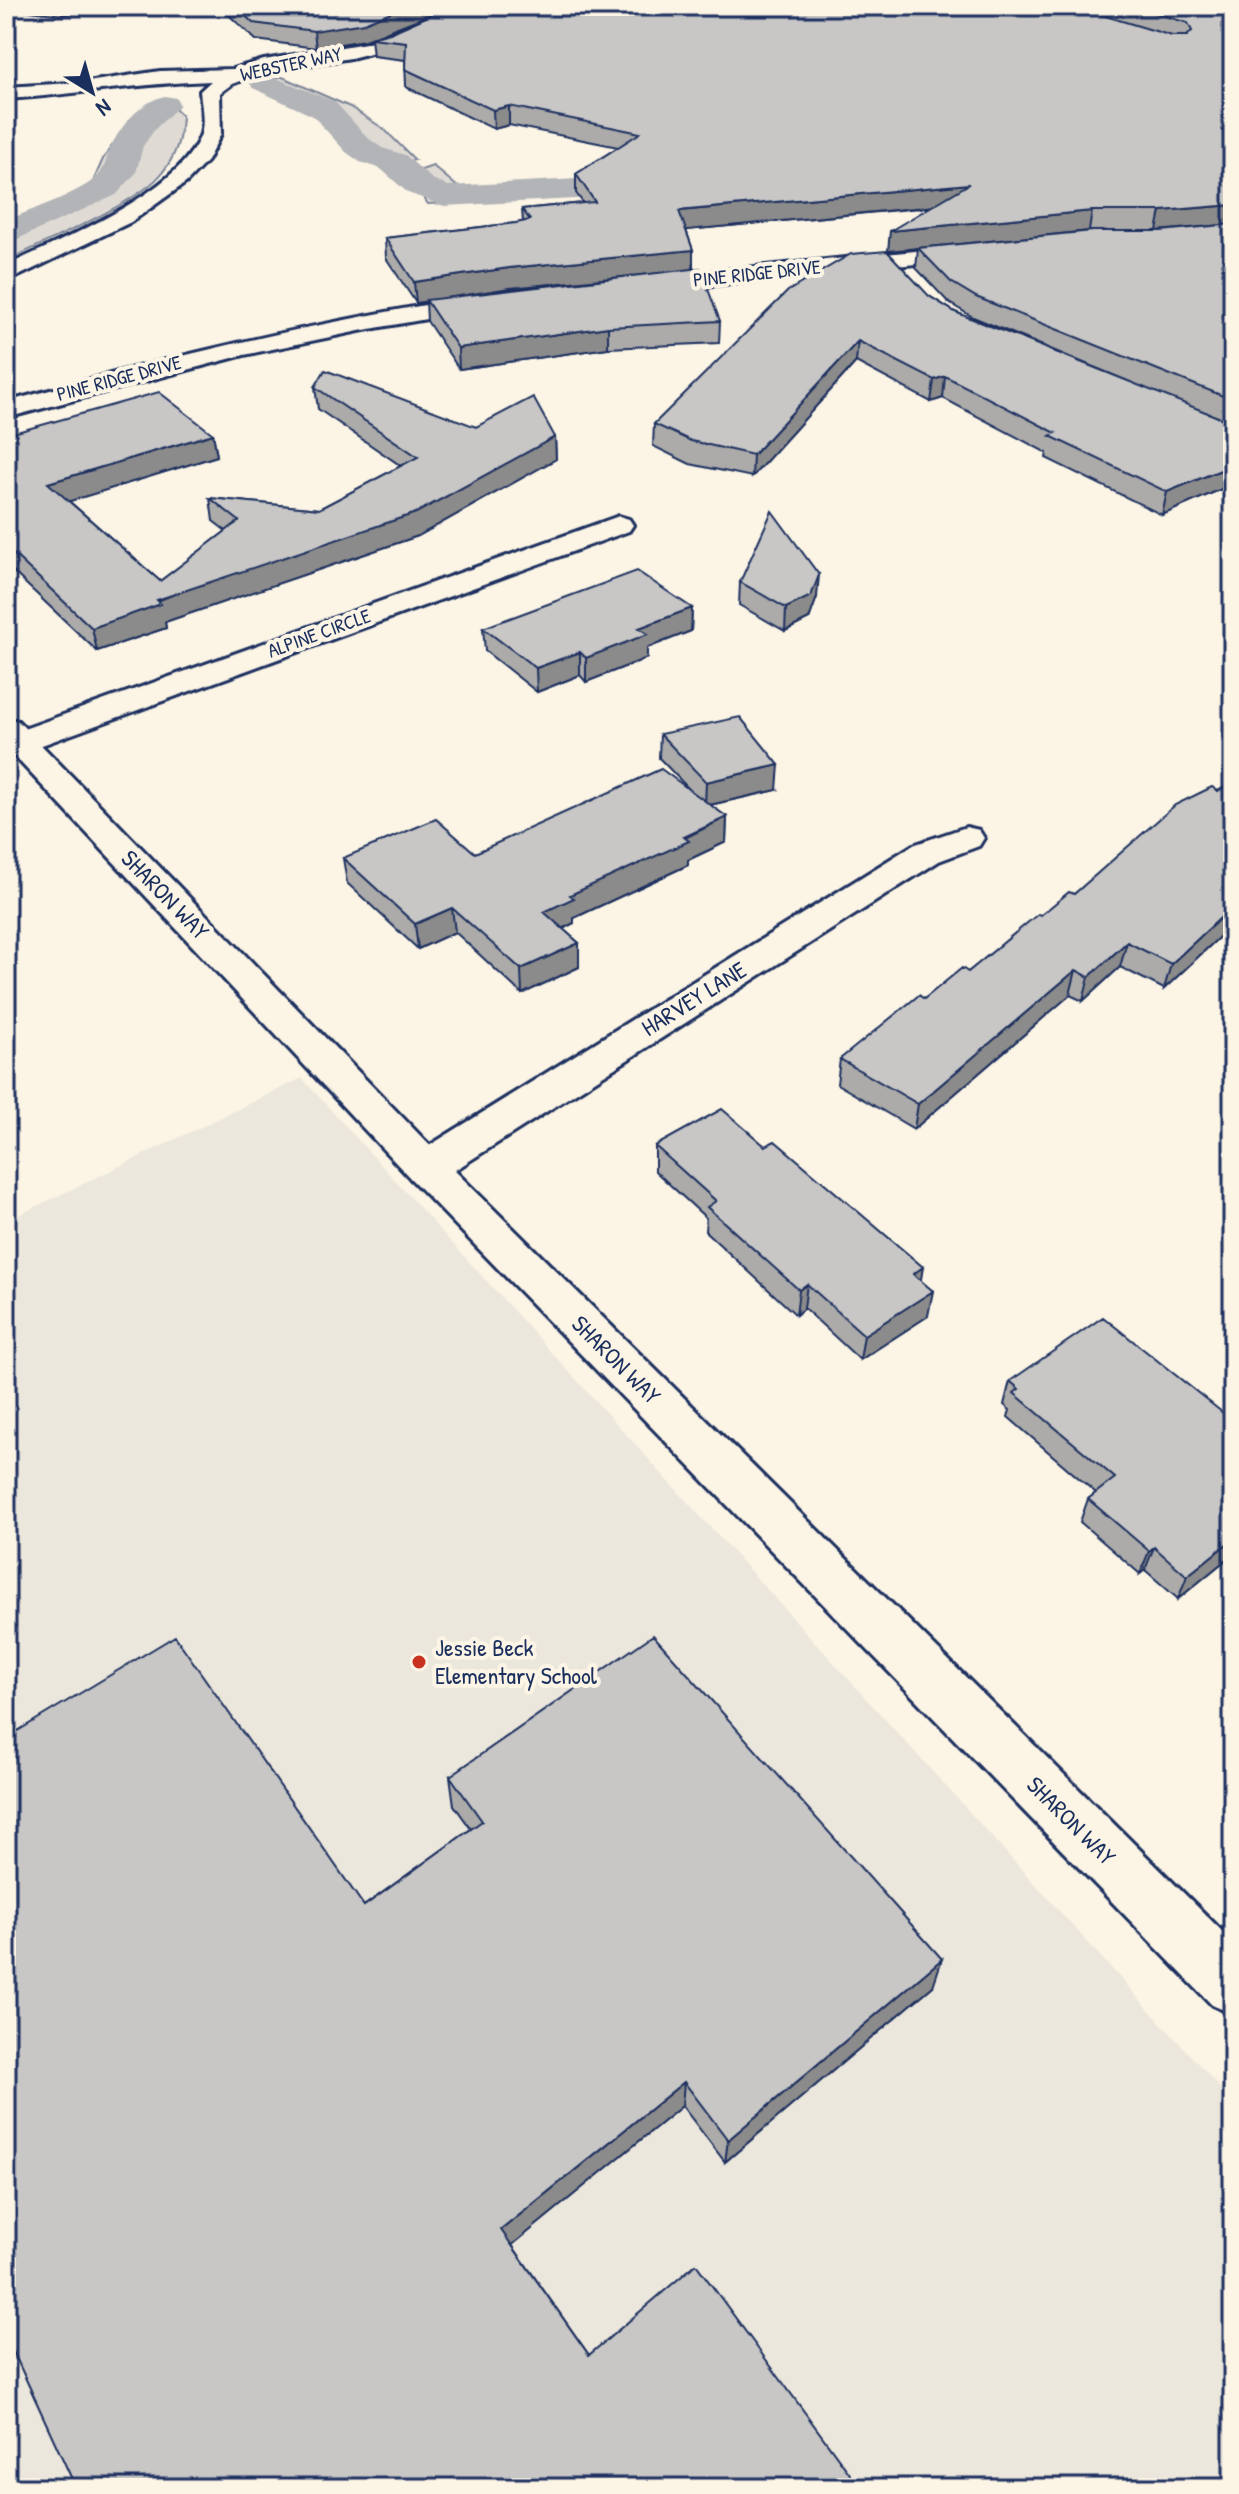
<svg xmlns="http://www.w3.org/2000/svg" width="1239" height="2494" font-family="'Patrick Hand',sans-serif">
<rect width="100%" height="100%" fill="#fcf5e5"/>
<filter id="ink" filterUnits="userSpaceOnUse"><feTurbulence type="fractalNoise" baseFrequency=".0125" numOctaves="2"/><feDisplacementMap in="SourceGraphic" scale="16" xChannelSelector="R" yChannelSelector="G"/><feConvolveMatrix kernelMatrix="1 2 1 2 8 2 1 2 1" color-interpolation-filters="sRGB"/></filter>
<g filter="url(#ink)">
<path fill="#ece7dc" d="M302,1078l931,1024v386h-1227v-1267z"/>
<path fill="#dfdbd4" stroke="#7d8599" stroke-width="2" d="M280,76l70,31 34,22 31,31 -34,8 -60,-55 -67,-26z
M166,100l16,16c-1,22 -6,40 -20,57 -21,29 -120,70 -156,88v-32l86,-45 11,-25 26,-38z
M1233,140l-604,54 -201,10 -21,-29 26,-9 26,22 398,-17z"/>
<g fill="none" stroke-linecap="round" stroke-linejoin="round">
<path fill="#b2b4b8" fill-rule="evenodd" d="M264,73l71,29 33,36 14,10 23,7 27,24 16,7 222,-12 12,3 5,7 -5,7 -12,3 -226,12 -36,-13 -27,-24 -21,-7 -14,-10 -33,-36 -60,-28 -4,-6 4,-6z
M165,96l11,2 4,7 -25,24 -12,17 -7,27 -20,22 -110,49v-23c26,-12 69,-26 90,-43 11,-10 9,-20 16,-33 10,-21 30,-44 53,-49z"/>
<defs>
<path id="minor" d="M459,6h24l-93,42 -39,10 -84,13 -35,13 -12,9 1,41 -14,27 -20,21 -56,40 -125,60v-16c54,-26 174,-73 195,-132 4,-13 0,-30 -1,-43l11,-10c-69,2 -137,14 -205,18v-12l81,-5 73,-11 73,-2 31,-9 102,-17z
M975,245l8,2 4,5 -4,5 -337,35 -8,-2 -4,-5 4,-5 8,-2z
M486,295l9,2 3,5 -3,5 -131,23 -120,25 -238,63v-16c158,-44 317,-82 480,-107z
M619,516l10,3 4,6 -4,6 -598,218 -12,3 -13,-5 1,-12z
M966,827l13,3 5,8 -5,8 -40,15 -498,318 -15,4 -15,-4 -6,-11 6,-11 502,-312z"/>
<path id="tertiary" d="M6,718l12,3 423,436 792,785v72l-21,-9 -801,-826 -405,-432z"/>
</defs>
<use href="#minor" stroke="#1b2f5e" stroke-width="6"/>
<use href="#tertiary" stroke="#1b2f5e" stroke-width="6"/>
<use href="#minor" fill="#fcf5e5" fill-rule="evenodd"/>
<use href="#tertiary" fill="#fcf5e5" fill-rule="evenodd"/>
</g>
<path fill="#acabaa" stroke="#1b2f5e" stroke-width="2" fill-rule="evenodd" d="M6,6h137l-81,9 -56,-7z
M219,6h232l-86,34 -49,8 -60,-8z
M1072,6h161v478l-71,31 -116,-57 1,-5 -104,-55 -12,4 -75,-40 -104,115 -62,-13 -37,-18 1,-22 275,-128 26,16 175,70 -157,-65 -24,-14 -33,-35 2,-20 174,-17 -204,20 43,-44 -245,23 7,20v19l27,52 -1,22 -111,5 -149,21 -32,-48 -1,-20 -10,2 -30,-45 -1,-20 131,-15 7,-1 -1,-13 61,-6 -7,-10v-19l42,-27 -109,-22 -15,4 -88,-42 -1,-27 -32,-4 -2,-18 19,-5zM624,277l-159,18 45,-7z
M315,387l161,40 79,10 1,22 -138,77 -253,86 1,6 -69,23 -91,-86v-130l207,-1 4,22 -148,45 91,80 66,-50 -13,-10 -3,-23 109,11 82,-43 -83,-57z
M740,582l77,15 -8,22 -24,12 -46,-26z
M692,608l-1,23 -44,17v10l-61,24 -6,-7 -43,17 -52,-41 -2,-23z
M660,734l117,56 -67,15 17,12 -1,25 -38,18v5l-114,53v5l-11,6 16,14v24l-57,27 -67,-62 -37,17 -71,-66 -4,-25 132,-5 215,-63 -31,-32z
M1233,783v141l-69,65 -44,-22 -37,34 -13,-6 -156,134 -77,-45 3,-25 84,-60 44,-27 73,-57 33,-21 144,-103z
M655,1146l266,135 7,35 -68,44 -56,-52 -8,7 -91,-84 1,-13 -51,-47z
M1010,1381l223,40v133l-55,45 -33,-29 -5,4 -60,-52 8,-23 8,-6 -88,-76 2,-7 -6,-5z
M450,1776l483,210 -208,176 -43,-56 -170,139 77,110 263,122 -5,11h-771l288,-582 107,-77 -17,-24z"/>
<path fill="#8c8b8b" stroke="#1b2f5e" stroke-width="2" d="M61,6h82l-81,9z
M406,6h45l-86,34 -49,8 -2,-17z
M509,106v19l-15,4 -1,-19z
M969,184l-2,19 -289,28 1,-20z
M1233,205v19l-76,7 4,-20z
M1092,211l-3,20 -201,20 2,-20z
M693,250v20l-183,18 -94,15 -2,-21 95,-14z
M608,327v21l-149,21 -1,-21z
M858,341l-2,21 -104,115 1,-22z
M945,376l-2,22 -12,4 3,-22z
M213,434l4,22 -163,50 -6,-23z
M555,437l1,22 -138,77 -253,86 1,6 -69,23 -5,-23z
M1233,465v19l-71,31 5,-23z
M819,575l-2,22 -8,22 -24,12 1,-23z
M692,608l-1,23 -44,17v10l-61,24v-24l53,-30z
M580,652v23l-43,17 -1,-24z
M779,765l-2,25 -72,16 1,-24z
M727,817l-1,25 -38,18v5l-114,53v5l-29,14 -1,-25 26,-17z
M1233,906v18l-69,65 7,-25z
M452,908l3,24 -37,17 -3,-25z
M1127,942l-7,25 -37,34 6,-24z
M579,943v24l-57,27 -1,-25z
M1076,970l-6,25 -156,134 4,-25z
M923,1267l-4,24 -6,-17z
M807,1284l-3,24 -8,7 3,-25z
M933,1291l-5,25 -68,44 4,-25z
M1233,1539v15l-55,45 9,-23z
M1154,1547l-9,23 -5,4 9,-23z
M942,1959l-9,27 -208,176 3,-22z
M684,2082l-2,24 -177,145 -4,-21z
M852,2477l-5,11h-6z"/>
<path fill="#c8c7c6" stroke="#1b2f5e" stroke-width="2" d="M235,6h171l-42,17 -50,8 -61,-8z
M451,6h621l100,30h15l5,-5 -4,-8 -56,-17h101v199l-72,6h-69l-202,20 79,-47 -290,27 14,39 -184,18 -95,14 -29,-44 131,-15 14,-3 -8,-11 73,-7 -19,-28 64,-41 -131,-27 -16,4 -88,-41 1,-27 -35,-4 19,-5z
M1233,224v176l-257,-103 -25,-15 -33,-34 175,-17h68z
M887,251l42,45 26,16 278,111v42l-66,27 -117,-56 6,-3 -111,-57 -11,4 -76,-39 -105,114 -62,-14 -37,-17 134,-133 63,-37z
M700,268l20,53 -112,6 -150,21 -32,-48z
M325,370l151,57 57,-30 22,40 -139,76 -259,87 4,4 -69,24 -86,-81v-112l153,-43 54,42 -165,49 112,98 79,-60 -29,-23 109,11 99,-52 -103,-70z
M772,511l47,64 -8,21 -25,12 -46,-26z
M637,571l55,37 -53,20 9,6 -62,24 -6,-6 -44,16 -53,-40z
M740,717l39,48 -73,17 -46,-48z
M661,769l66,48 -43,20 5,4 -119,54 4,3 -30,14 35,31 -58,26 -69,-61 -37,16 -72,-66 93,-39 39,34z
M1233,783v123l-62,58 -44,-22 -38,35 -13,-7 -158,134 -78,-45 79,-64 5,4 38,-31 6,4 70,-58 3,1 28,-23 5,2 101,-89 37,-18 6,4z
M722,1109l43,37 10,-5 148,126 -10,7 20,17 -69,44 -57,-51 -8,6 -92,-83 9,-6 -61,-55z
M1103,1317l130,104v118l-46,37 -33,-29 -5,4 -61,-52 27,-21 -101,-85 5,-4 -9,-8z
M653,1635l289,324 -214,181 -44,-58 -183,148 88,125 107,-91 156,213 -11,11h-765l-70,-152v-598l169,-102 189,270 118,-85 -32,-45z"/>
</g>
<circle fill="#c8321e" stroke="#fcf5e5" stroke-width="3" cx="419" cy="1662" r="8"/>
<g text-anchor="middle" stroke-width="8" stroke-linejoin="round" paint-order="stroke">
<g font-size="20" fill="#1b2f5e" stroke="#fcf5e5">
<text transform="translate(291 64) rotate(-12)" y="7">WEBSTER WAY</text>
<text transform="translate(757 273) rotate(-6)" y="7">PINE RIDGE DRIVE</text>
<text transform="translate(119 378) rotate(-15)" y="7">PINE RIDGE DRIVE</text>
<text transform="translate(319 633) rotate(-20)" y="7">ALPINE CIRCLE</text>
</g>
<g font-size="24" fill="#1b2f5e" stroke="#fcf5e5">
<text transform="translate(165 895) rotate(46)" y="8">SHARON WAY</text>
<text transform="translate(694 999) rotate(-32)" y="8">HARVEY LANE</text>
<text transform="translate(616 1360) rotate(45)" y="8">SHARON WAY</text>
<text transform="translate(1071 1821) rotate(45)" y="8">SHARON WAY</text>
</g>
<g font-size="24" fill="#1b2f5e" stroke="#fcf5e5" text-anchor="start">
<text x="435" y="1656">Jessie Beck<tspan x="435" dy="28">Elementary School</tspan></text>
</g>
</g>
<rect width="1239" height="2494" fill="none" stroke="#fcf5e5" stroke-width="32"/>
<rect x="16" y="16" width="1207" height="2462" fill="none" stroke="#1b2f5e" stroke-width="3" filter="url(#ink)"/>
<g transform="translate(92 92) rotate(143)" stroke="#fcf5e5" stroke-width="6" paint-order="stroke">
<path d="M0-6L14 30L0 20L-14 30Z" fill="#1b2f5e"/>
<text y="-12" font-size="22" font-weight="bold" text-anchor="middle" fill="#1b2f5e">N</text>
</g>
</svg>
